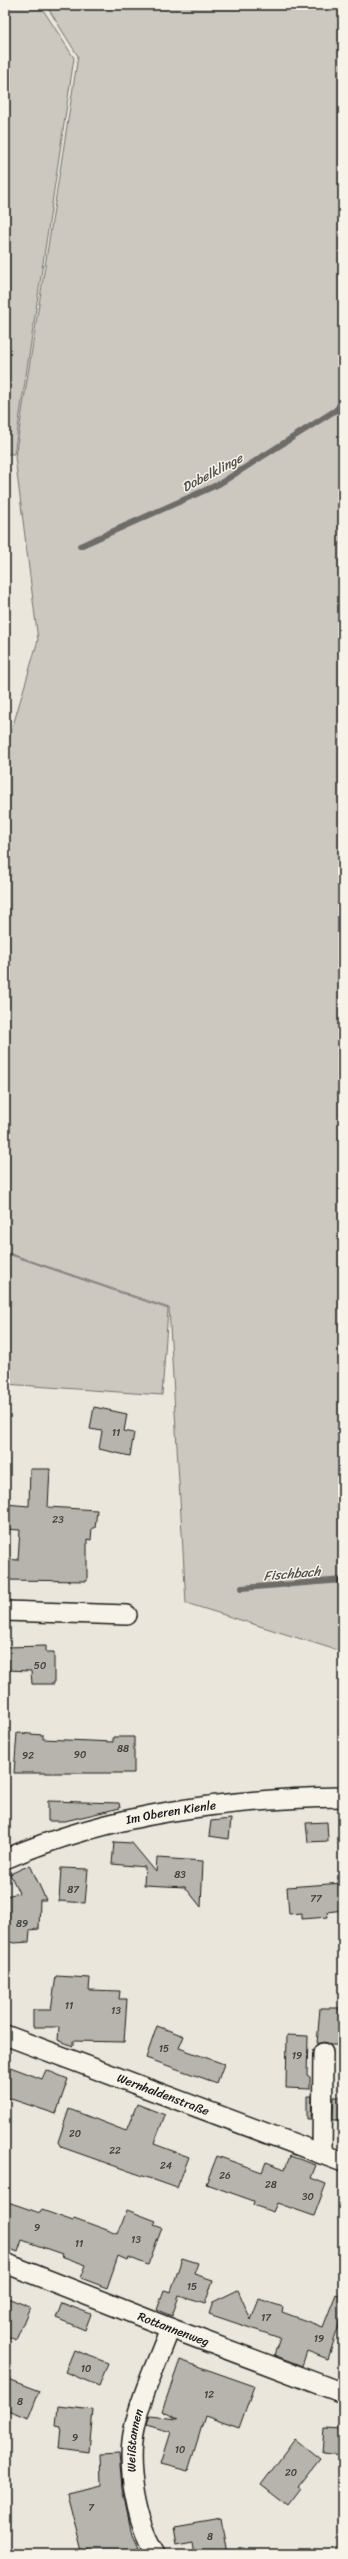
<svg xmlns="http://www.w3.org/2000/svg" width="348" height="2559" font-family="Sriracha,sans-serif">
<rect width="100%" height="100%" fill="#eae6dc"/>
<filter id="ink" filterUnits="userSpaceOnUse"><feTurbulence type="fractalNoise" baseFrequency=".025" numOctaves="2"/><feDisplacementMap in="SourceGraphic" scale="8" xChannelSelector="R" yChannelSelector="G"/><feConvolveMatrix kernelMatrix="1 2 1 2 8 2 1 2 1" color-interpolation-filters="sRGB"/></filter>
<g filter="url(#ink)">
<path fill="#ccc8c0" stroke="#74726e" d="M5,5h35l34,53 -60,396h-9z
M46,5h297v1647l-157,-49 -17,-295 -164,-56v-499l33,-113 -23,-183 63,-401z
M5,1253l163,56 -6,86 -157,-11z"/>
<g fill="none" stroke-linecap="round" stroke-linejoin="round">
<path stroke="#6d6c68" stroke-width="6" d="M80,546l139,-62 117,-74 7,-9
M242,1588l101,-8"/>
</g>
<path fill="#b6b4ac" stroke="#1c1c1c" d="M94,1407l33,7 -3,17 10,2 -4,23 -31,-7 3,-18 -12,-2z
M30,1469h20l-2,38 49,3 -2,18h-3l-1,12 -4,-1v42l-82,-1v-21l13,1 2,-30 -15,-1v-25l24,2z
M46,1646v6h8v32h-22l-1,-13 -26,-1v-23z
M17,1733l26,2v4l70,3v-5h21v36h-120z
M48,1801l71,2 1,5 -55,13h-17z
M231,1819l-2,20 -20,-3 2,-15z
M327,1822l1,19 -20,1 -2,-19z
M114,1842l18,1 24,29 1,-14 46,3 -2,46 -16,-20 -41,-2 1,-18 -33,-3z
M30,1865l16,35h-6l-1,29 -9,1 -1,12 -15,1 -7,-2v-12h-2l1,-33 13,-3 -9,-19z
M61,1868l27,1 -3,34 -26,-2z
M343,1883v27l-16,2 1,5 -26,2v-6l-13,1 -2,-27z
M56,1976l34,2 -1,12 31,1 -1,8h8l-3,43 -51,-1v5l-15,-6 1,-13h-26v-17h18z
M320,2008h20v4h3v33h-13l-6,-3 -7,2z
M157,2026l27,10 -5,12 45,16 -7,19 -71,-25z
M287,2035l21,1 -1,39 3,2v12l-24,-1z
M5,2065l37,14 4,-9 22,9 -12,35 -51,-17z
M307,2096h5l-1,23h-4z
M334,2097h9v23h-10z
M137,2104l28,11 -11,29 35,13 -12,31 -116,-41 -3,-5 11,-33 57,22z
M217,2156l45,16 4,-10 19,7 5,-13 26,9 -5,13 15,6 -12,32 -37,-13 -4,9 -20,-7 1,-4 -48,-17z
M5,2201l35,12 2,-3 31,11 1,-3 44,16 9,-24 29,11 -2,4 8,3 -14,37 -20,-8 -1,3 -9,-4 -11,32 -26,-10 5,-13 -25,-9 1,-2 -40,-14 -4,12 -13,-5z
M182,2258l16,5 -4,11 19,6 -8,24 -26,-8 -7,20 -15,-6 7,-20 7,2z
M238,2290l13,30 8,-21 24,8 -1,5 41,15 13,-33 7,3v16l-15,46 -21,-8 -5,15 -28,-11 6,-17 -71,-24 4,-12z
M5,2297l25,10 -14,33 -11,-5z
M62,2303l29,11 -6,16 -29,-12z
M74,2350l34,13 -9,23 -34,-14z
M180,2360l74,26 -15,42 -34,-12 -17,55 -27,-7 10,-32 -25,-7 3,-9 29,3 -16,-8z
M5,2378l34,13 -11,28 -23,-9z
M58,2406l35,4 -4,42 -30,-4 2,-21 -5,-1z
M324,2429l19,1v25l-21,-2z
M295,2439l25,20 -22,28 3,2 -13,17 -27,-21z
M119,2454l3,34 10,47 6,13 -12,6h-34l-2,-4 -8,1 -15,-58 34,-8 -1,-30z
M221,2518l6,36h-32l-2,-13 -16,3 -3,-18z"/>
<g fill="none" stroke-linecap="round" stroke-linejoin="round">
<defs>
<g id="minor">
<path d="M5,1611l122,4"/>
<path id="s1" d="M5,1859c107,-46 222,-60 338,-62"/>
<path id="s2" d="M5,2035l338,127"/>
<path d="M322,2154l1,-101"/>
<path id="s3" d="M5,2263l165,65 173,65"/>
<path id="s4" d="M156,2554c-20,-31 -30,-89 -22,-125 7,-34 24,-68 36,-101"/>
</g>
</defs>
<use href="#minor" stroke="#1c1c1c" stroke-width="22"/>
<use href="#minor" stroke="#f7f3e8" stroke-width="19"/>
</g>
</g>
<g text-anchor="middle" stroke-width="3" stroke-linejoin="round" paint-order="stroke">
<g font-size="10" fill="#424240">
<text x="116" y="1436">11</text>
<text x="58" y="1523">23</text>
<text x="40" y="1669">50</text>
<text x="123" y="1752">88</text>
<text x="80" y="1758">90</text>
<text x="28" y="1759">92</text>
<text x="180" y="1878">83</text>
<text x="73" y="1893">87</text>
<text x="316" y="1902">77</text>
<text x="22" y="1927">89</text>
<text x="69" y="2009">11</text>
<text x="116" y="2014">13</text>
<text x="164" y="2052">15</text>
<text x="297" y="2059">19</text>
<text x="75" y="2137">20</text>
<text x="115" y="2154">22</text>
<text x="166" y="2169">24</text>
<text x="225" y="2179">26</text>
<text x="271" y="2188">28</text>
<text x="308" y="2200">30</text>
<text x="37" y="2231">9</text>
<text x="136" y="2243">13</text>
<text x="79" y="2247">11</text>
<text x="192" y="2290">15</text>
<text x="266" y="2321">17</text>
<text x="319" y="2342">19</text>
<text x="86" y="2372">10</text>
<text x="209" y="2398">12</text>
<text x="20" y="2405">8</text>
<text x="75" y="2441">9</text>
<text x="180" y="2453">10</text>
<text x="291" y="2476">20</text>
<text x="91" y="2511">7</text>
<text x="210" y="2540">8</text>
</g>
<g font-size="12" fill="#1c1c1c" stroke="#f7f3e8">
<text dy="4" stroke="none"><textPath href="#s1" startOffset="173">Im Oberen Kienle</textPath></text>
<text dy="4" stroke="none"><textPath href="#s2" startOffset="169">Wernhaldenstraße</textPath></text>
<text dy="4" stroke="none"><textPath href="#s3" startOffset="181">Rottannenweg</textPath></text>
<text dy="4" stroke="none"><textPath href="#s4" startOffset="118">Weißtannen</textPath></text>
</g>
<g font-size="13" font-style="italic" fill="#52514e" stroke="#f7f3e8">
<text transform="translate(212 472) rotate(-28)" y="5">Dobelklinge</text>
<text transform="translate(292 1573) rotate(-5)" y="5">Fischbach</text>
</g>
</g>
<rect width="348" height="2559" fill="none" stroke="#f7f3e8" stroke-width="20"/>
<rect x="10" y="10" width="328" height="2539" fill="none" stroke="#1c1c1c" stroke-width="1.5" filter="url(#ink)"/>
</svg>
